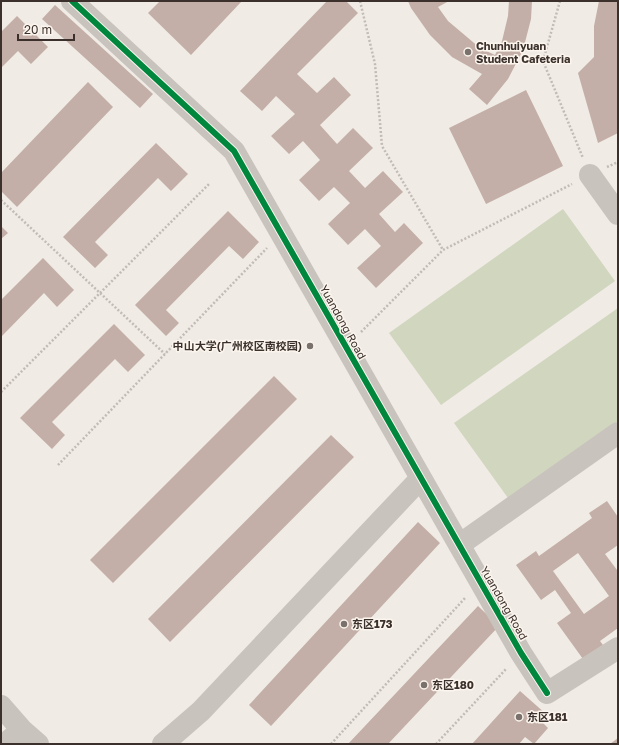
<svg xmlns="http://www.w3.org/2000/svg" width="619" height="745" font-family="'Golos Text','Noto Sans SC',sans-serif">
<rect width="100%" height="100%" fill="#f0ebe5"/>
<path fill="#d1d6bf" d="M563,209l52,72 -174,124 -52,-72z
M618,308v113l-110,77 -54,-75z"/>
<path fill="#c3afa7" fill-rule="evenodd" d="M160,1h82l-51,54 -43,-42z
M327,1h19l12,12 -61,61 20,19 17,-16 17,18 -31,30 17,19 16,-16 20,20 -24,23 16,17 18,-17 20,21 -24,22 16,18 9,-9 19,20 -47,45 -19,-20 24,-22 -16,-17 -17,16 -20,-21 22,-21 -16,-16 -15,14 -20,-21 21,-20 -17,-19 -14,13 -18,-18 24,-22 -19,-18 -14,15 -22,-20z
M408,1h41l-11,6 10,14 32,27 15,7 7,-14 6,-25 1,-15h23l-1,18 -8,31 -15,29 -21,26 -18,-16 13,-15 -30,-17 -22,-22 -19,-27z
M599,1h19v132l-20,10 -20,-70 16,-16v-31z
M55,5l98,89 -13,14 -98,-89z
M17,16l31,31 -17,17 -13,-13 -17,17v-36z
M88,82l25,25 -96,100 -16,-16v-18z
M526,90l37,76 -77,38 -37,-76z
M156,143l32,31 -17,17 -13,-13 -63,64 13,13 -13,13 -32,-31z
M228,211l31,31 -16,17 -14,-13 -63,64 13,13 -13,13 -31,-31z
M1,226l7,7 -7,6z
M43,258l31,32 -17,17 -13,-14 -43,44v-37z
M114,324l31,31 -17,17 -13,-13 -63,63 13,13 -13,14 -32,-31z
M274,376l23,23 -184,184 -23,-23z
M331,435l23,22 -184,185 -22,-23z
M607,501l11,16v28l-13,9 12,16 1,-1v59l-18,13 3,4 -20,14 -26,-36 14,-10 -16,-23 -14,10 -25,-35 20,-14 3,5 53,-38 -3,-5zM578,553l31,43 -25,18 -31,-43z
M418,522l22,21 -169,183 -22,-21z
M478,606l21,20 -111,118h-40z
M520,691l26,23 -6,6 8,8 -14,16 -9,-7 -6,7h-47z
M618,738v6h-8z"/>
<g fill="none" stroke-linecap="round" stroke-linejoin="round">
<path stroke="#c2bbb6" stroke-width="2.5" stroke-dasharray="2 2" stroke-linecap="butt" d="M360,1l15,63 7,82 61,104
M560,1l-17,60 40,97
M607,167l11,-5
M1,200l164,154
M361,332l82,-82 129,-66
M1,392l208,-208
M58,465l209,-217
M331,744l135,-147
M436,744l71,-76"/>
<path stroke="#c9c3be" stroke-width="22" d="M72,1l162,150 287,502 26,40 71,-45
M590,175l28,39
M459,545l159,-112
M1,706l21,24 -17,14
M22,730l16,14
M163,744l38,-33 220,-233"/>
<defs>
<path id="cycleway" d="M72,1l162,150 287,502 26,40"/>
</defs>
<use href="#cycleway" stroke="#fbf5ee" stroke-width="8"/>
<use href="#cycleway" stroke="#00873e" stroke-width="6"/>
</g>
<g fill="#7a716c" stroke="#fbf5ee" stroke-width="1.5">
<circle cx="468" cy="52" r="4"/>
<circle cx="310" cy="346" r="4"/>
<circle cx="344" cy="624" r="4"/>
<circle cx="424" cy="685" r="4"/>
<circle cx="519" cy="717" r="4"/>
</g>
<g text-anchor="middle" stroke-width="3" stroke-linejoin="round" paint-order="stroke">
<g font-size="11" font-weight="bold" fill="#3b302b" stroke="#fbf5ee" text-anchor="start">
<text x="476" y="50">Chunhuiyuan<tspan x="476" dy="13">Student Cafeteria</tspan></text>
<text x="302" y="350" text-anchor="end">中山大学(广州校区南校园)</text>
<text x="352" y="628">东区173</text>
<text x="432" y="689">东区180</text>
<text x="527" y="721">东区181</text>
</g>
<g font-size="11" fill="#3b302b" stroke="#fbf5ee">
<text transform="translate(343 322) rotate(61)" y="4">Yuandong Road</text>
<text transform="translate(504 603) rotate(60)" y="4">Yuandong Road</text>
</g>
</g>
<rect width="619" height="745" fill="none" stroke="#3b302b" stroke-width="4"/>
<path d="M18 34v6h56v-6" fill="none" stroke="#3b302b" stroke-width="2"/>
<text x="24" y="34" font-size="12" fill="#3b302b" stroke="#fbf5ee" stroke-width="3" paint-order="stroke">20 m</text>
</svg>
